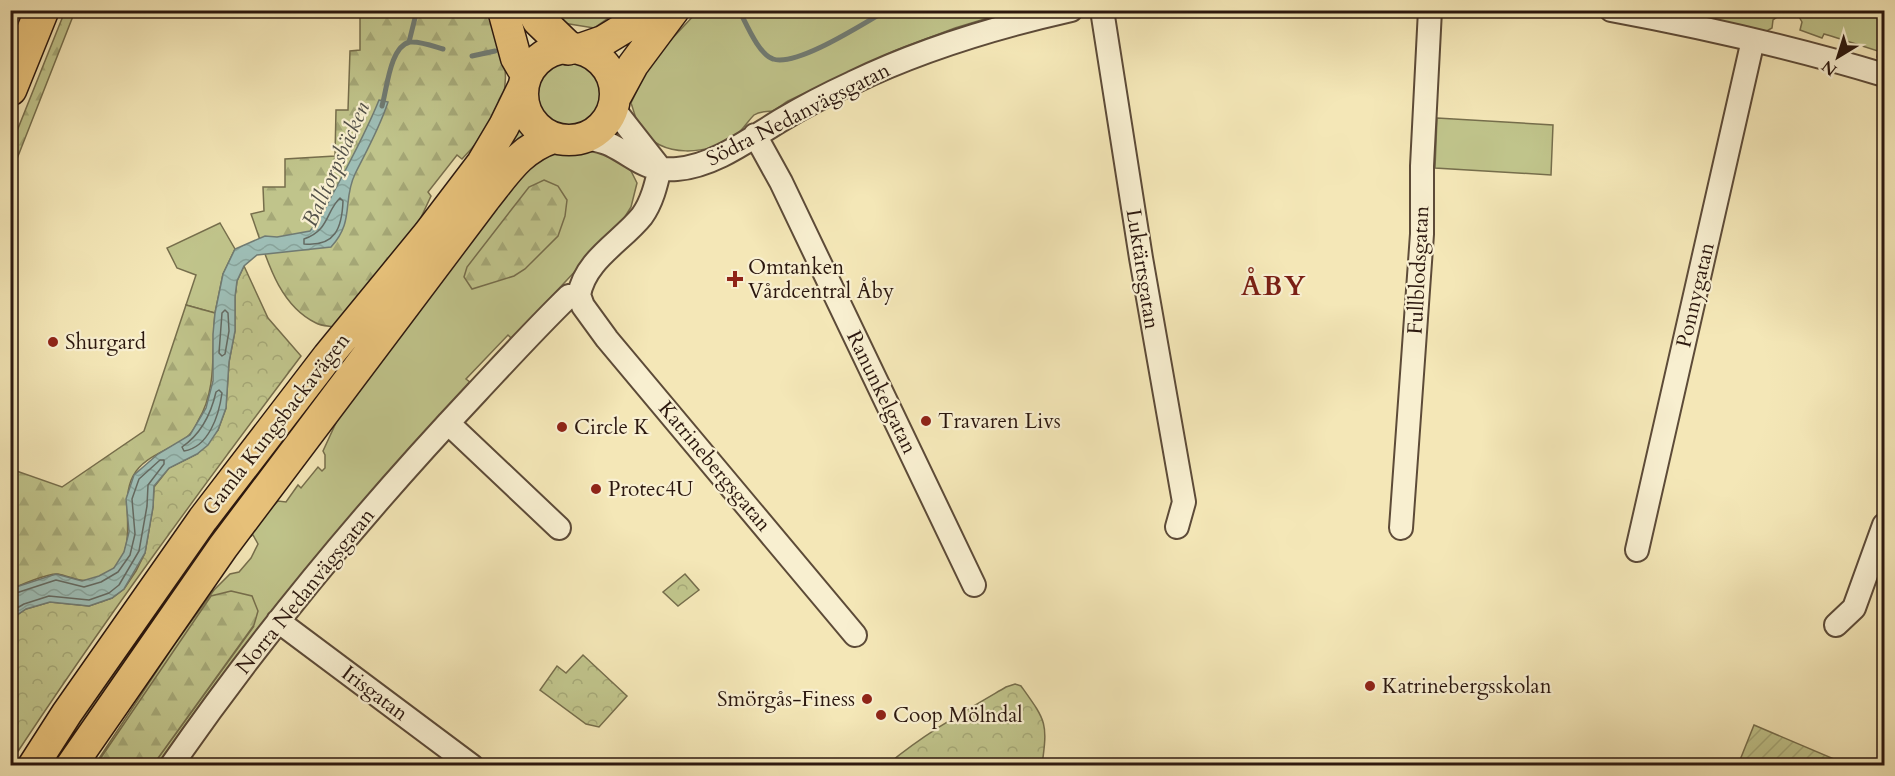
<svg xmlns="http://www.w3.org/2000/svg" width="1895" height="776" font-family="Cardo,serif">
<defs>
<pattern id="forest-firs" width="22" height="20" patternUnits="userSpaceOnUse" patternTransform="scale(1.5)"><rect width="22" height="20" fill="#c0c48b"/><path d="M5 1l3.5 6h-7zM16 11l3.5 6h-7z" fill="#a5a877"/></pattern>
<pattern id="park-crowns" width="20" height="18" patternUnits="userSpaceOnUse" patternTransform="scale(1.5)"><rect width="20" height="18" fill="#c0c48b"/><path d="M2 6a3 3 0 1 1 6 0M12 15a3 3 0 1 1 6 0" fill="none" stroke="#a5a877"/></pattern>
<pattern id="garden-furrows" width="10" height="10" patternUnits="userSpaceOnUse" patternTransform="scale(1.5)"><rect width="10" height="10" fill="#c0c48b"/><path d="M-1 1l2-2M0 10L10 0M9 11l2-2" fill="none" stroke="#a5a877"/></pattern>
<pattern id="water-waves" width="16" height="10" patternUnits="userSpaceOnUse" patternTransform="scale(1.5)"><rect width="16" height="10" fill="#9ebeb6"/><path d="M0 5q4-4 8 0t8 0" fill="none" stroke="#88a39b"/></pattern>
</defs>
<rect width="100%" height="100%" fill="#f4e7b7"/>
<filter id="stains"><feTurbulence type="fractalNoise" baseFrequency=".00333" numOctaves="4"/><feColorMatrix values="0 0 0 0 .2 0 0 0 0 .09 0 0 0 0 .02 0 0 0 .5 -.17"/></filter>
<radialGradient id="worn" r=".72"><stop offset=".6" stop-color="#630" stop-opacity="0"/><stop offset="1" stop-color="#630" stop-opacity=".3"/></radialGradient>
<path fill="#c0c48b" stroke="#766e4c" stroke-width="1.5" d="M548,11h70l-24,17 -37,-6z
M698,11h313l-56,17 -61,23 -106,50c-5,3 -11,8 -16,10 -7,1 -12,0 -18,4 -7,7 -11,15 -19,21 -28,19 -72,23 -94,-7 -5,-7 -7,-18 -10,-26l20,-42z
M1675,11h209v49l-7,-3 1,-6 -47,-15 -7,-2 -2,4 -22,-8 2,-8 -4,-7 -12,-4 -13,9 -1,8 -7,4z
M537 93a32 32 0 1 1 64 0a32 32 0 1 1-64 0Z
M1437,118l116,7 -2,50 -116,-7z
M515,126l11,10 -468,629 -13,1 119,-177z
M590,149l29,9 12,13 6,12 -6,24 -8,13 -100,107 -7,16 -8,-8 -42,44 9,7 -275,321 -41,58h-6l101,-139 -146,121 -14,19 80,-121 40,-55 16,-16 9,-2 12,-14 7,-14 -5,-9 -9,6 10,-15 24,-25 8,1 12,-17 3,3 17,-21 4,4 3,-3v-13l-2,-4 24,-52 180,-233 30,-14 18,1z
M220,223l15,26 -12,25 -8,39 -29,-8 10,-30 -19,-7 -10,-20z"/>
<path fill="url(#forest-firs)" stroke="#766e4c" stroke-width="1.5" d="M65,11h10l-64,163v-28z
M360,11h130c5,19 13,39 15,59 4,35 -20,65 -43,89l-5,-4 -29,37 3,4 -15,32 -82,99c-5,-1 -13,-1 -18,-4 -40,-19 -51,-71 -65,-109l13,-3 -1,-24h22v-28l50,-3 1,-46h12l2,-59 10,-1z
M544,180l14,6 9,14 -2,16 -7,20 -33,33 -11,7 -42,13 -8,-12 3,-10 62,-80z
M186,305l29,8c-4,37 3,75 -17,108 -2,4 -5,11 -10,15 -16,14 -44,19 -55,40 -15,29 7,66 -19,92 -7,7 -24,14 -34,12 -7,-1 -15,-5 -22,-6 -9,-1 -39,11 -47,16v-121l51,18 82,-56z
M231,591l21,5 6,15 -4,14 -101,140h-57l115,-169z"/>
<path fill="url(#park-crowns)" stroke="#766e4c" stroke-width="1.5" d="M244,266l24,52 33,38c-100,133 -199,267 -290,406v-143l15,-10 24,-7 39,4 23,-8 12,-9 12,-18 9,-18 8,-46 1,-20 15,-19 28,-14 21,-24 8,-22 3,-46 6,-31v-34l2,-16z
M685,574l14,16 -21,16 -15,-14z
M583,655l44,41 -28,31 -13,-3 -46,-34 17,-24 9,7z
M1015,684l6,2c25,35 27,36 21,79h-155c37,-31 78,-54 119,-78z"/>
<path fill="url(#garden-furrows)" stroke="#766e4c" stroke-width="1.5" d="M1754,725l94,40h-110z"/>
<path fill="url(#water-waves)" stroke="#707b73" stroke-width="1.5" d="M379,100l9,2c-8,25 -21,48 -33,72 -13,27 0,47 -24,73l-74,8 -13,11 -7,15 -2,16v34l-6,31 -3,46 -8,22 -10,15 -11,9 -28,14 -15,18 -1,21 -8,46 -21,36 -12,9 -23,8 -39,-4 -24,7 -15,10v-29l5,-3 40,-13 26,7 17,-5 15,-8 10,-16 5,-20 -3,-33 8,-24 24,-21 32,-19 16,-27 7,-27v-47l2,-21 8,-39 12,-25 30,-13 12,1 33,-6c14,-16 17,-28 27,-45 15,-28 30,-56 42,-86z"/>
<g fill="none" stroke-linecap="round" stroke-linejoin="round">
<path stroke="#646a62" stroke-width="1.5" d="M340,198l3,3c-1,27 -8,46 -39,43v-5c25,-8 22,-28 36,-41z
M225,310l3,3 1,18 -4,23 -3,2 -3,-3 3,-40z
M219,390l3,3c-3,22 -13,54 -38,58l-2,-4c19,-13 29,-33 34,-55z
M10,595l46,-15 28,7 17,-5 17,-10 12,-17 5,-21 -3,-35 7,-20 21,-19h4v4l-16,21 -1,21 -8,45 -20,34 -10,8 -20,7 -40,-4 -25,8 -14,8"/>
<path stroke="#707b73" stroke-width="5" d="M739,10c7,13 20,45 34,49 24,8 91,-36 114,-49
M1873,10l11,8
M409,42l8,-32
M472,56l23,-5
M382,106c5,-17 8,-60 28,-64 10,-1 23,4 33,7"/>
<defs>
<path id="minor" d="M1102,10l39,248 43,244 -7,25
M1611,10c92,17 184,38 273,65
M613,108l47,60
M755,135l26,47 193,403
M584,137c9,3 19,4 27,8 26,13 33,26 66,24 38,-3 74,-31 106,-50 22,-13 45,-25 69,-36 70,-34 144,-56 219,-73
M579,295l4,11 24,33 248,296
M448,423l111,105
M1401,528l21,-294v-68l8,-156
M1637,550l116,-510
M278,621l194,145
M1836,625l18,-17 30,-83
M171,766c92,-133 195,-256 306,-374 30,-32 60,-65 92,-96l10,-1c6,-35 42,-53 63,-79 10,-14 14,-31 18,-48"/>
<path id="major" d="M503,10l13,48 10,17
M523 94a46 46 0 1 1 92 0a46 46 0 1 1-92 0Z
M580,49l23,-8 51,-31
M615,98l18,-33 41,-55
M33,766l34,-53 136,-194 125,-163 100,-122 54,-71 22,-37 19,-39
M71,766l152,-219 262,-348c21,-26 35,-50 68,-61"/>
<path id="highway" d="M533,10l6,10 29,28
M10,89l32,-79"/>
</defs>
<use href="#minor" stroke="#5d4b38" stroke-width="26"/>
<use href="#major" stroke="#2b170e" stroke-width="33"/>
<use href="#highway" stroke="#2b170e" stroke-width="36"/>
<use href="#minor" stroke="#f8efd0" stroke-width="22"/>
<use href="#major" stroke="#eac47c" stroke-width="30"/>
<use href="#highway" stroke="#eac47c" stroke-width="33"/>
</g>
<g fill="#8f2418" stroke="#f8efd0" stroke-width="2">
<path d="M732 270h6v6h6v6h-6v6h-6v-6h-6v-6h6z"/>
<circle cx="53" cy="342" r="6"/>
<circle cx="926" cy="421" r="6"/>
<circle cx="562" cy="427" r="6"/>
<circle cx="596" cy="489" r="6"/>
<circle cx="1370" cy="686" r="6"/>
<circle cx="867" cy="699" r="6"/>
<circle cx="881" cy="715" r="6"/>
</g>
<g text-anchor="middle" stroke-width="4.5" stroke-linejoin="round" paint-order="stroke">
<g font-size="21" fill="#2b170e" stroke="#f8efd0">
<text transform="translate(798 114) rotate(-27)" y="7">Södra Nedanvägsgatan</text>
<text transform="translate(1143 269) rotate(81)" y="7">Luktärtsgatan</text>
<text transform="translate(1418 270) rotate(-87)" y="7">Fullblodsgatan</text>
<text transform="translate(1695 295) rotate(-77)" y="7">Ponnygatan</text>
<text transform="translate(882 392) rotate(64)" y="7">Ranunkelgatan</text>
<text transform="translate(276 424) rotate(-52)" y="7">Gamla Kungsbackavägen</text>
<text transform="translate(715 466) rotate(50)" y="7">Katrinebergsgatan</text>
<text transform="translate(305 591) rotate(-51)" y="7">Norra Nedanvägsgatan</text>
<text transform="translate(375 693) rotate(37)" y="7">Irisgatan</text>
</g>
<g font-size="21" fill="#2b170e" stroke="#f8efd0" text-anchor="start">
<text x="748" y="274">Omtanken<tspan x="748" dy="24">Vårdcentral Åby</tspan></text>
<text x="65" y="349">Shurgard</text>
<text x="938" y="428">Travaren Livs</text>
<text x="574" y="434">Circle K</text>
<text x="608" y="496">Protec4U</text>
<text x="1382" y="693">Katrinebergsskolan</text>
<text x="855" y="706" text-anchor="end">Smörgås-Finess</text>
<text x="893" y="722">Coop Mölndal</text>
</g>
<g font-size="22" font-style="italic" fill="#535149" stroke="#f8efd0">
<text transform="translate(335 164) rotate(-66)" y="8">Balltorpsbäcken</text>
</g>
<g font-size="27" font-weight="bold" letter-spacing="1.5" fill="#7a1f14" stroke="#f8efd0">
<text x="1274" y="295">ÅBY</text>
</g>
</g>
<rect width="1895" height="776" fill="none" stroke="#f4e7b7" stroke-width="36"/>
<rect x="12" y="12" width="1871" height="752" fill="none" stroke="#2b170e" stroke-width="3"/>
<rect x="18" y="18" width="1859" height="740" fill="none" stroke="#2b170e" stroke-width="1.5"/>
<g transform="translate(1838 57) rotate(218)" stroke="#f8efd0" stroke-width="4.5" paint-order="stroke">
<path d="M0-4.5L10 22L0 15L-10 22Z" fill="#2b170e"/>
<text y="-9" font-size="16" font-weight="bold" text-anchor="middle" fill="#2b170e">N</text>
</g>
<rect width="100%" height="100%" filter="url(#stains)"/>
<rect width="100%" height="100%" fill="url(#worn)"/>
</svg>
